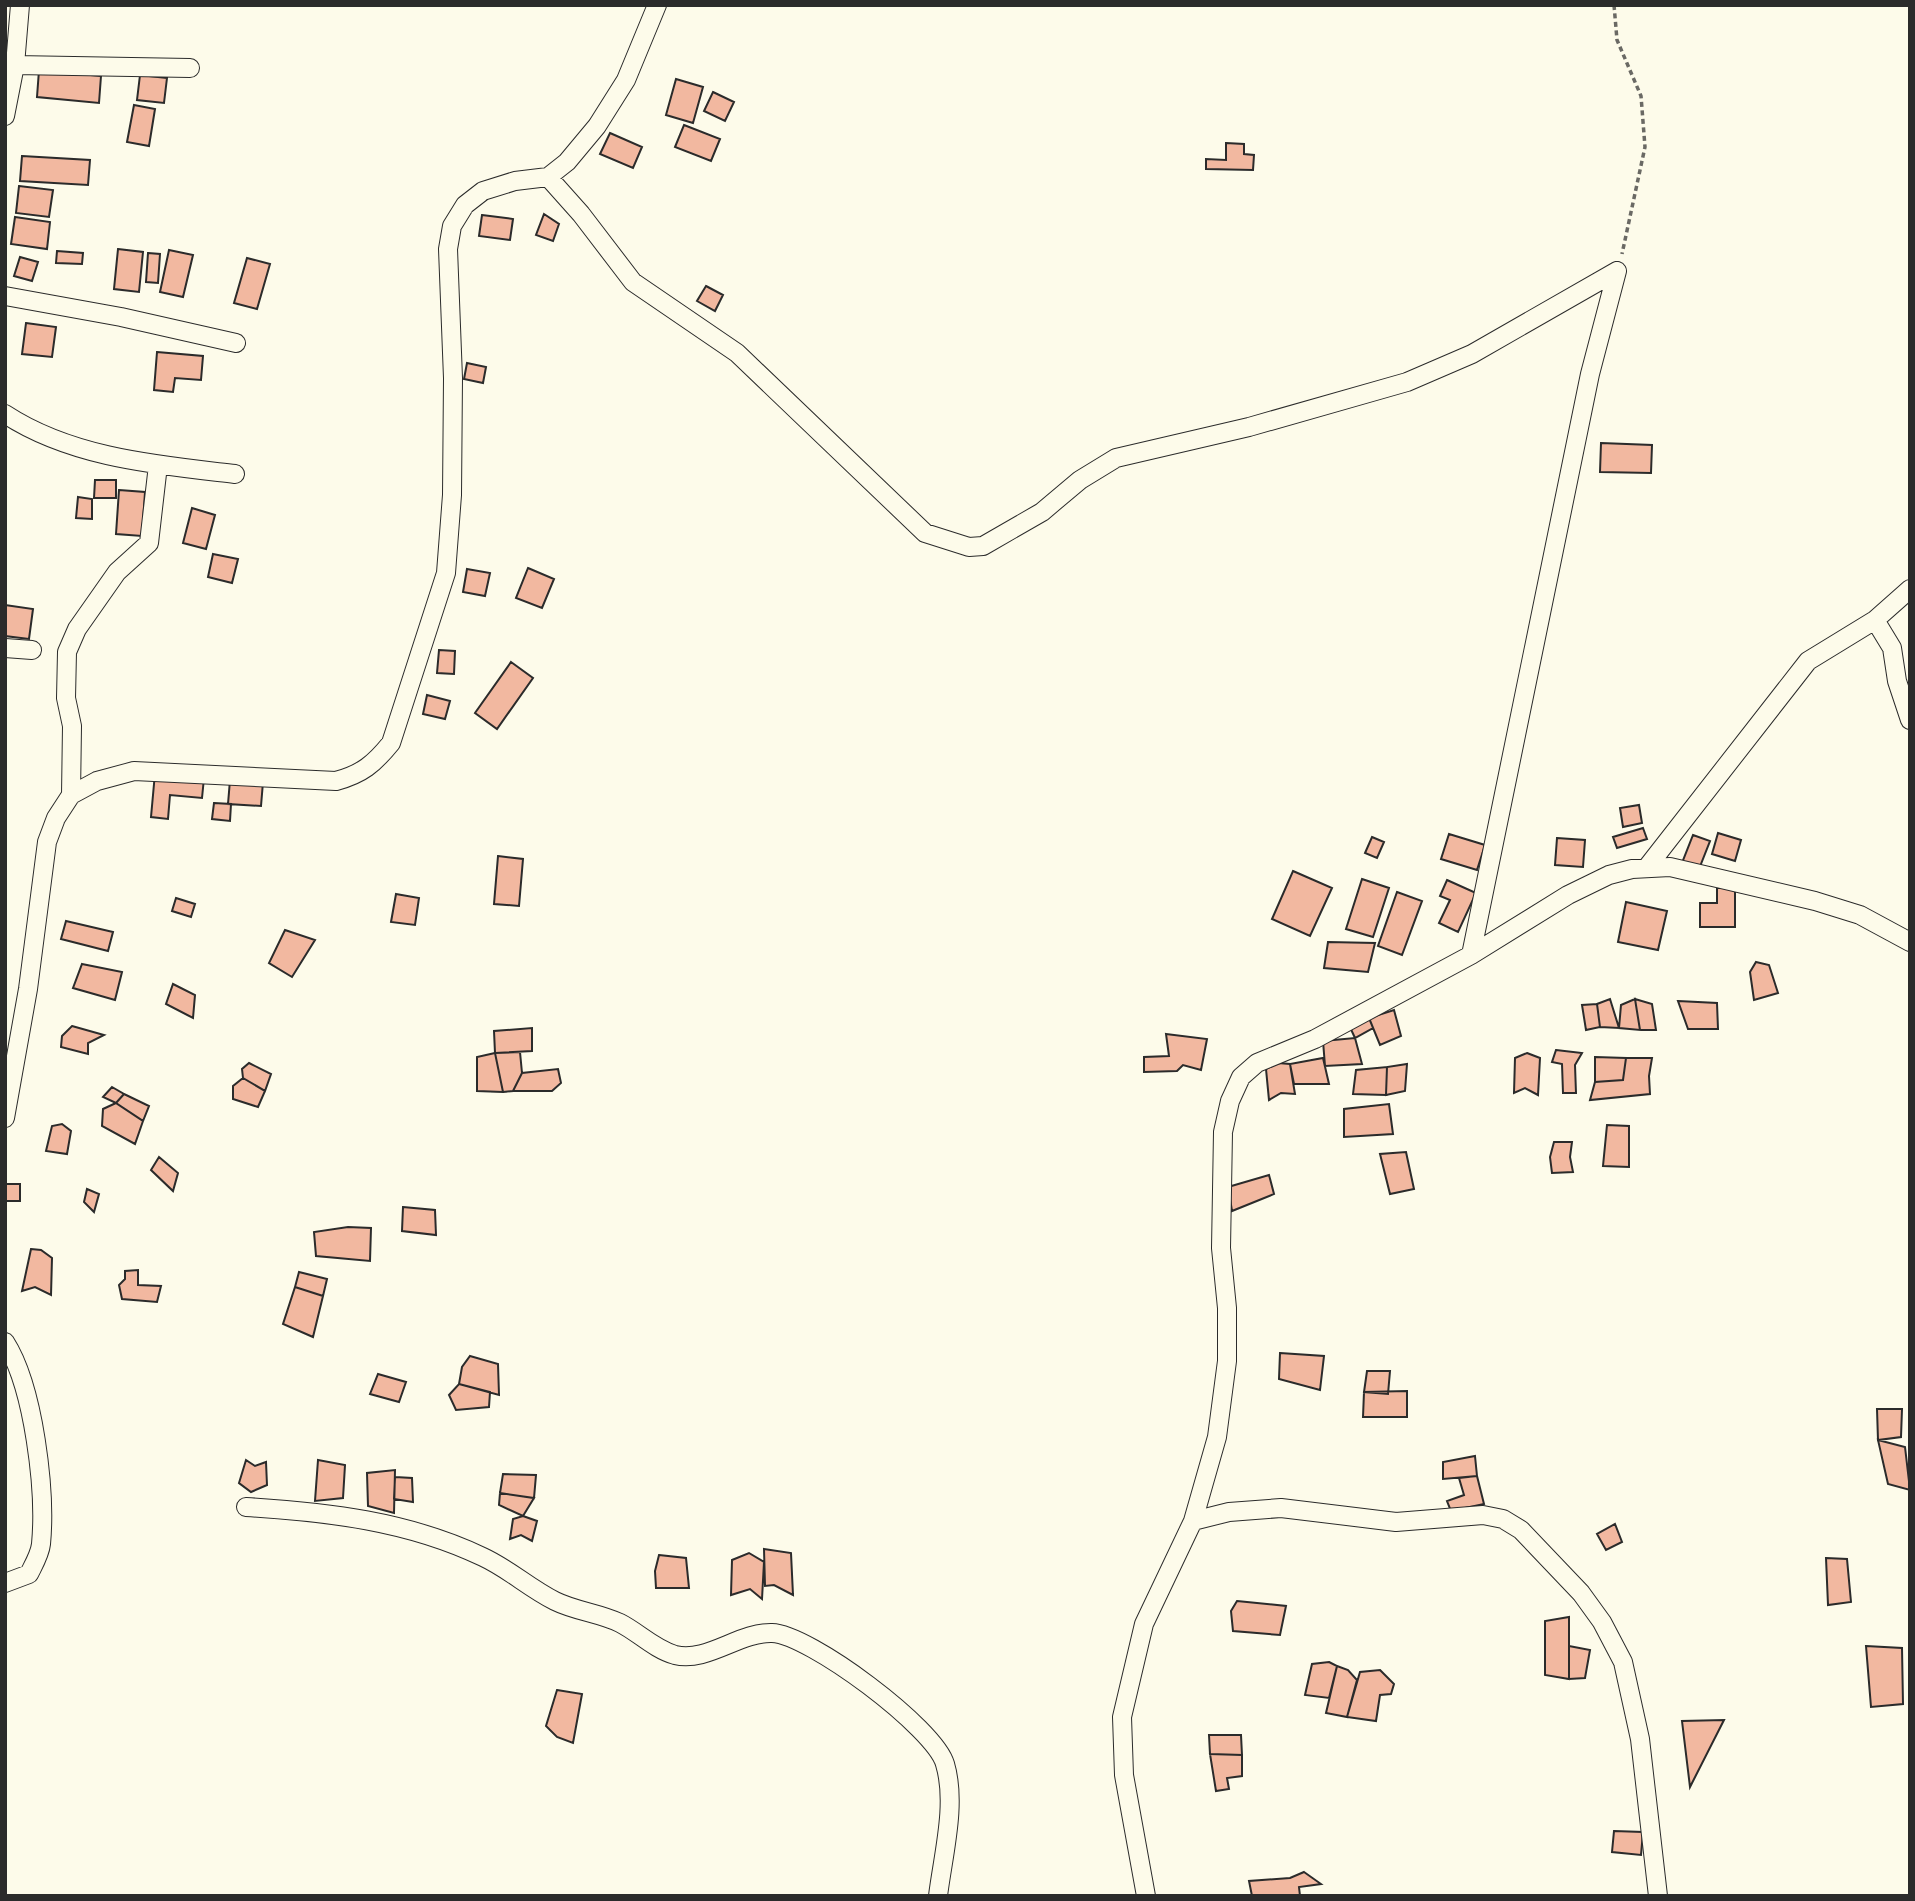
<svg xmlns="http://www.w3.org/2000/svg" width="1915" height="1901" font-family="'Titillium Web',sans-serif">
<rect width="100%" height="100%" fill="#fdfbea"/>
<path fill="#f2b8a0" stroke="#2b2b2b" stroke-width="2" d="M39,70l62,6 -2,27 -62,-6z
M140,75l27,3 -3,25 -27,-3z
M676,79l27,8 -10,36 -27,-8z
M713,92l21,10 -9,19 -21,-10z
M134,105l21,4 -6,37 -22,-4z
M684,125l36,14 -9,22 -36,-14z
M610,133l32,14 -9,21 -33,-14z
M1226,143l18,1v10l10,1 -1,15 -47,-1v-10l20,1z
M22,156l68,4 -2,25 -68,-4z
M19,186l34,4 -4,27 -33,-4z
M544,214l15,10 -6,17 -17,-6z
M482,215l31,4 -3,21 -31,-4z
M15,217l35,5 -3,27 -36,-5z
M118,249l25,3 -4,40 -25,-3z
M169,250l24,5 -10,42 -23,-5z
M57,251l26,2 -1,11 -26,-1z
M148,253l12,1 -2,29 -12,-1z
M20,257l18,5 -6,19 -18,-5z
M247,258l23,6 -13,45 -23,-6z
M706,286l17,9 -8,16 -18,-10z
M26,323l30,4 -4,30 -30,-3z
M157,352l46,4 -2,24 -26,-2 -2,14 -19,-2z
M467,363l19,4 -3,16 -19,-4z
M1601,443l51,2 -1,28 -51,-1z
M95,480h21v18h-22z
M119,490l26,2 -3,44 -26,-2z
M78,497l14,2v20l-16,-1z
M192,508l23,7 -9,34 -23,-6z
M213,554l25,5 -6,24 -24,-6z
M528,568l26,11 -12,29 -26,-10z
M467,569l23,4 -5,23 -22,-4z
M5,605l28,4 -4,30 -24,-3z
M439,650l16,1 -1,23 -17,-1z
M511,662l22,16 -36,51 -22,-16z
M427,695l23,6 -5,18 -22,-5z
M155,773l49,5 -2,20 -32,-3 -2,24 -17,-2z
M230,780l33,2 -2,24 -33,-2z
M214,803l17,1 -1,17 -18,-2z
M1639,805l3,18 -19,4 -3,-19z
M1643,828l4,11 -30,9 -4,-11z
M1718,833l23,7 -6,21 -23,-7z
M1449,834l36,11 -8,25 -36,-11z
M1693,835l17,6 -11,28 -17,-6z
M1372,837l12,5 -7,16 -12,-5z
M1557,838l28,2 -2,27 -28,-2z
M498,856l25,3 -4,47 -25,-2z
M1293,871l39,17 -22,48 -38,-17z
M1362,879l27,9 -16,49 -27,-8z
M1447,880l29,13 -18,39 -19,-9 11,-23 -10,-4z
M1717,888h18v39h-35v-24h17z
M1397,892l25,9 -20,54 -24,-9z
M396,894l23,4 -4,27 -24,-3z
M176,898l19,6 -4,13 -19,-6z
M1626,902l41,9 -9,39 -40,-8z
M66,921l47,11 -5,19 -47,-12z
M285,930l30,10 -23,37 -23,-14z
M1328,942l47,1 -7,29 -44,-4z
M1756,962l13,3 9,28 -24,7 -4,-28z
M82,964l40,8 -7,28 -42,-12z
M173,984l22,11 -2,23 -27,-14z
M1610,999l9,29 -19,-1 -3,-23z
M1635,999l5,31 -21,-2 2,-23z
M1635,999l17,5 4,26h-16z
M1678,1001l39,2 1,26h-30z
M1597,1004l3,23 -14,3 -4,-25z
M1394,1010l7,26 -21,9 -11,-27z
M1369,1018l4,10 -18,10 -6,-13z
M72,1026l32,9 -16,8v11l-27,-7 1,-11z
M532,1028v23l-37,2 -1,-22z
M1166,1034l41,5 -6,31 -18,-5 -6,6 -33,1v-15l25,-1z
M1355,1038l7,26 -37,2 -2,-25z
M1556,1050l26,3 -7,12 1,28h-13l-1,-29 -10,-2z
M520,1052l2,21 -9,18 -10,1 -8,-39z
M495,1053l8,39 -26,-1v-34z
M1527,1053l13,5 -2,37 -13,-7 -11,5 1,-35z
M1595,1057l31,1 -3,22 -28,2z
M1323,1058l6,26h-35l-4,-20z
M1626,1058h26l-3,18 1,18 -60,6 5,-18 28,-2z
M249,1063l22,11 -6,17 -22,-13 -1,-9z
M1278,1063l12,1 5,30 -14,-1 -12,7 -3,-31z
M1407,1064l-2,27 -19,4 1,-28z
M1387,1067l-1,28 -33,-1 3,-24z
M558,1069l3,14 -9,8h-39l9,-18z
M243,1078l22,13 -7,16 -25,-8v-13z
M112,1087l12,7 -8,9 -13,-6z
M124,1094l25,12 -6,15 -27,-18z
M116,1103l27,18 -8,23 -33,-18 1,-17z
M1389,1104l4,30 -49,3v-28z
M62,1124l9,7 -4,23 -21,-3 6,-25z
M1607,1125l22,1v41l-26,-1z
M1554,1142h18l-2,15 3,15 -21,1 -2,-16z
M1406,1152l8,37 -24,5 -10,-40z
M159,1157l19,16 -5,18 -22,-21z
M1269,1175l5,19 -42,17 -4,-24z
M5,1184h15v17h-15z
M87,1189l12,5 -5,18 -10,-10z
M403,1207l32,3 1,25 -34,-4z
M348,1227l23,1 -1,33 -54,-5 -2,-24z
M31,1249l10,1 11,8 -1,37 -16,-8 -13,4z
M138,1270v15l23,1 -4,16 -35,-3 -3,-14 6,-6v-8z
M299,1272l28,7 -4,17 -28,-9z
M295,1287l28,9 -10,41 -30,-13z
M1280,1353l44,3 -4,34 -41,-11z
M470,1356l28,8 1,31 -40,-11 3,-17z
M1367,1371h23l-2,23 -24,-2z
M378,1374l28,8 -7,20 -29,-8z
M459,1384l31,8 -1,15 -33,3 -7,-15z
M1407,1391v26h-44l1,-25z
M1877,1409h25l-1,28 -23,3z
M1878,1440l27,7 5,43 -22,-6z
M1475,1456l2,20 -34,3v-17z
M246,1460l9,6 11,-4 1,23 -16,7 -12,-9z
M318,1460l27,5 -2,33 -28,3z
M395,1470l-1,43 -26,-7 -1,-33z
M503,1474l33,1 -2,23 -34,-5z
M1477,1476l7,28 -33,7 -4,-10 17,-6 -5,-17z
M395,1477l17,1 1,24 -19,-3z
M500,1493l34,5 -11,18 -24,-11z
M523,1516l14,5 -5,20 -11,-6 -11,4 3,-20z
M1615,1524l7,18 -16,8 -9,-16z
M764,1549l27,4 2,42 -19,-10 -9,1z
M749,1553l15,9 -2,37 -12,-10 -19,6 1,-35z
M659,1555l27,3 3,30h-33l-1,-17z
M1826,1558l21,1 4,43 -23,3z
M1237,1601l49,5 -6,29 -47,-4 -2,-20z
M1569,1617v62l-24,-4v-54z
M1569,1646l21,4 -5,28 -16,1z
M1866,1646l36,2 1,56 -32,3z
M1329,1662l8,4 -8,32 -24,-3 7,-31z
M1337,1666l11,4 9,10 -10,37 -21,-4z
M1380,1670l14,14 -3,10 -11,1 -4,26 -29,-4 13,-45z
M557,1690l25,4 -9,49 -16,-6 -11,-11z
M1724,1720l-34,67 -8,-66z
M1209,1735h32l1,20 -32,-1z
M1210,1754l32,1v21l-15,2 2,11 -13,2z
M1614,1831l29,1 -2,23 -29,-3z
M1304,1872l17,12 -22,3 1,9h-48l-3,-15 41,-3z"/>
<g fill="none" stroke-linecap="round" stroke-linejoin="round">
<defs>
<path id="street" d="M20,5l-5,60 175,3
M5,116l10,-51
M548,177l33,37 52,68 104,71 188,180 44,14 14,-1 59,-34 38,-32 36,-22 133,-31 158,-45 65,-28 145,-83
M5,296l116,21 115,26
M5,414c67,44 153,51 230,60
M1875,620l35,-31
M5,648l27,2
M71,795l26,-14 37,-10 202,10c26,-7 38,-17 55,-38l55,-170 6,-78 1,-117 -5,-129 4,-23 13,-21 18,-14 32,-10 33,-4 19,-15 30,-36 29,-46 31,-75
M1648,866l160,-205 67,-41 17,28 5,33 13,39
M1471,955l119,-581 27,-103
M5,1118l23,-129 19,-147 9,-24 15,-23 1,-69 -6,-28 1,-46 10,-23 40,-57 32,-29 9,-78
M5,1342c29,45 41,149 36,202 -1,10 -7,20 -12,30l-24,9
M246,1507c81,5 162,14 237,50 26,12 46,31 72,44 20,10 44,12 65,22 18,9 34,26 55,32 32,8 64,-23 97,-22 37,1 163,95 173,131 12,40 -2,91 -7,132
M1193,1521l36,-9 52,-4 115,14 87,-7 20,4 18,11 60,63 21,29 21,40 17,77 18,157
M1146,1896l-22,-121 -2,-58 22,-93 49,-103 24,-84 10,-76v-53l-6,-60 2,-116 7,-31 11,-24 16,-14 58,-24 156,-84 97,-60 41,-20 23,-6 38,-2 145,34 45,14 50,27"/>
</defs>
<use href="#street" stroke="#2b2b2b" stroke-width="20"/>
<path stroke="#6a6964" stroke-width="3.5" stroke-dasharray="5 3.5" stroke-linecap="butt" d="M1614,5l3,35 24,56 4,51 -23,107"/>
<use href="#street" stroke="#fdfbea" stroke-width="18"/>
</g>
<rect width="1915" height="1901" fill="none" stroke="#2b2b2b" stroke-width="14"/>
</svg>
